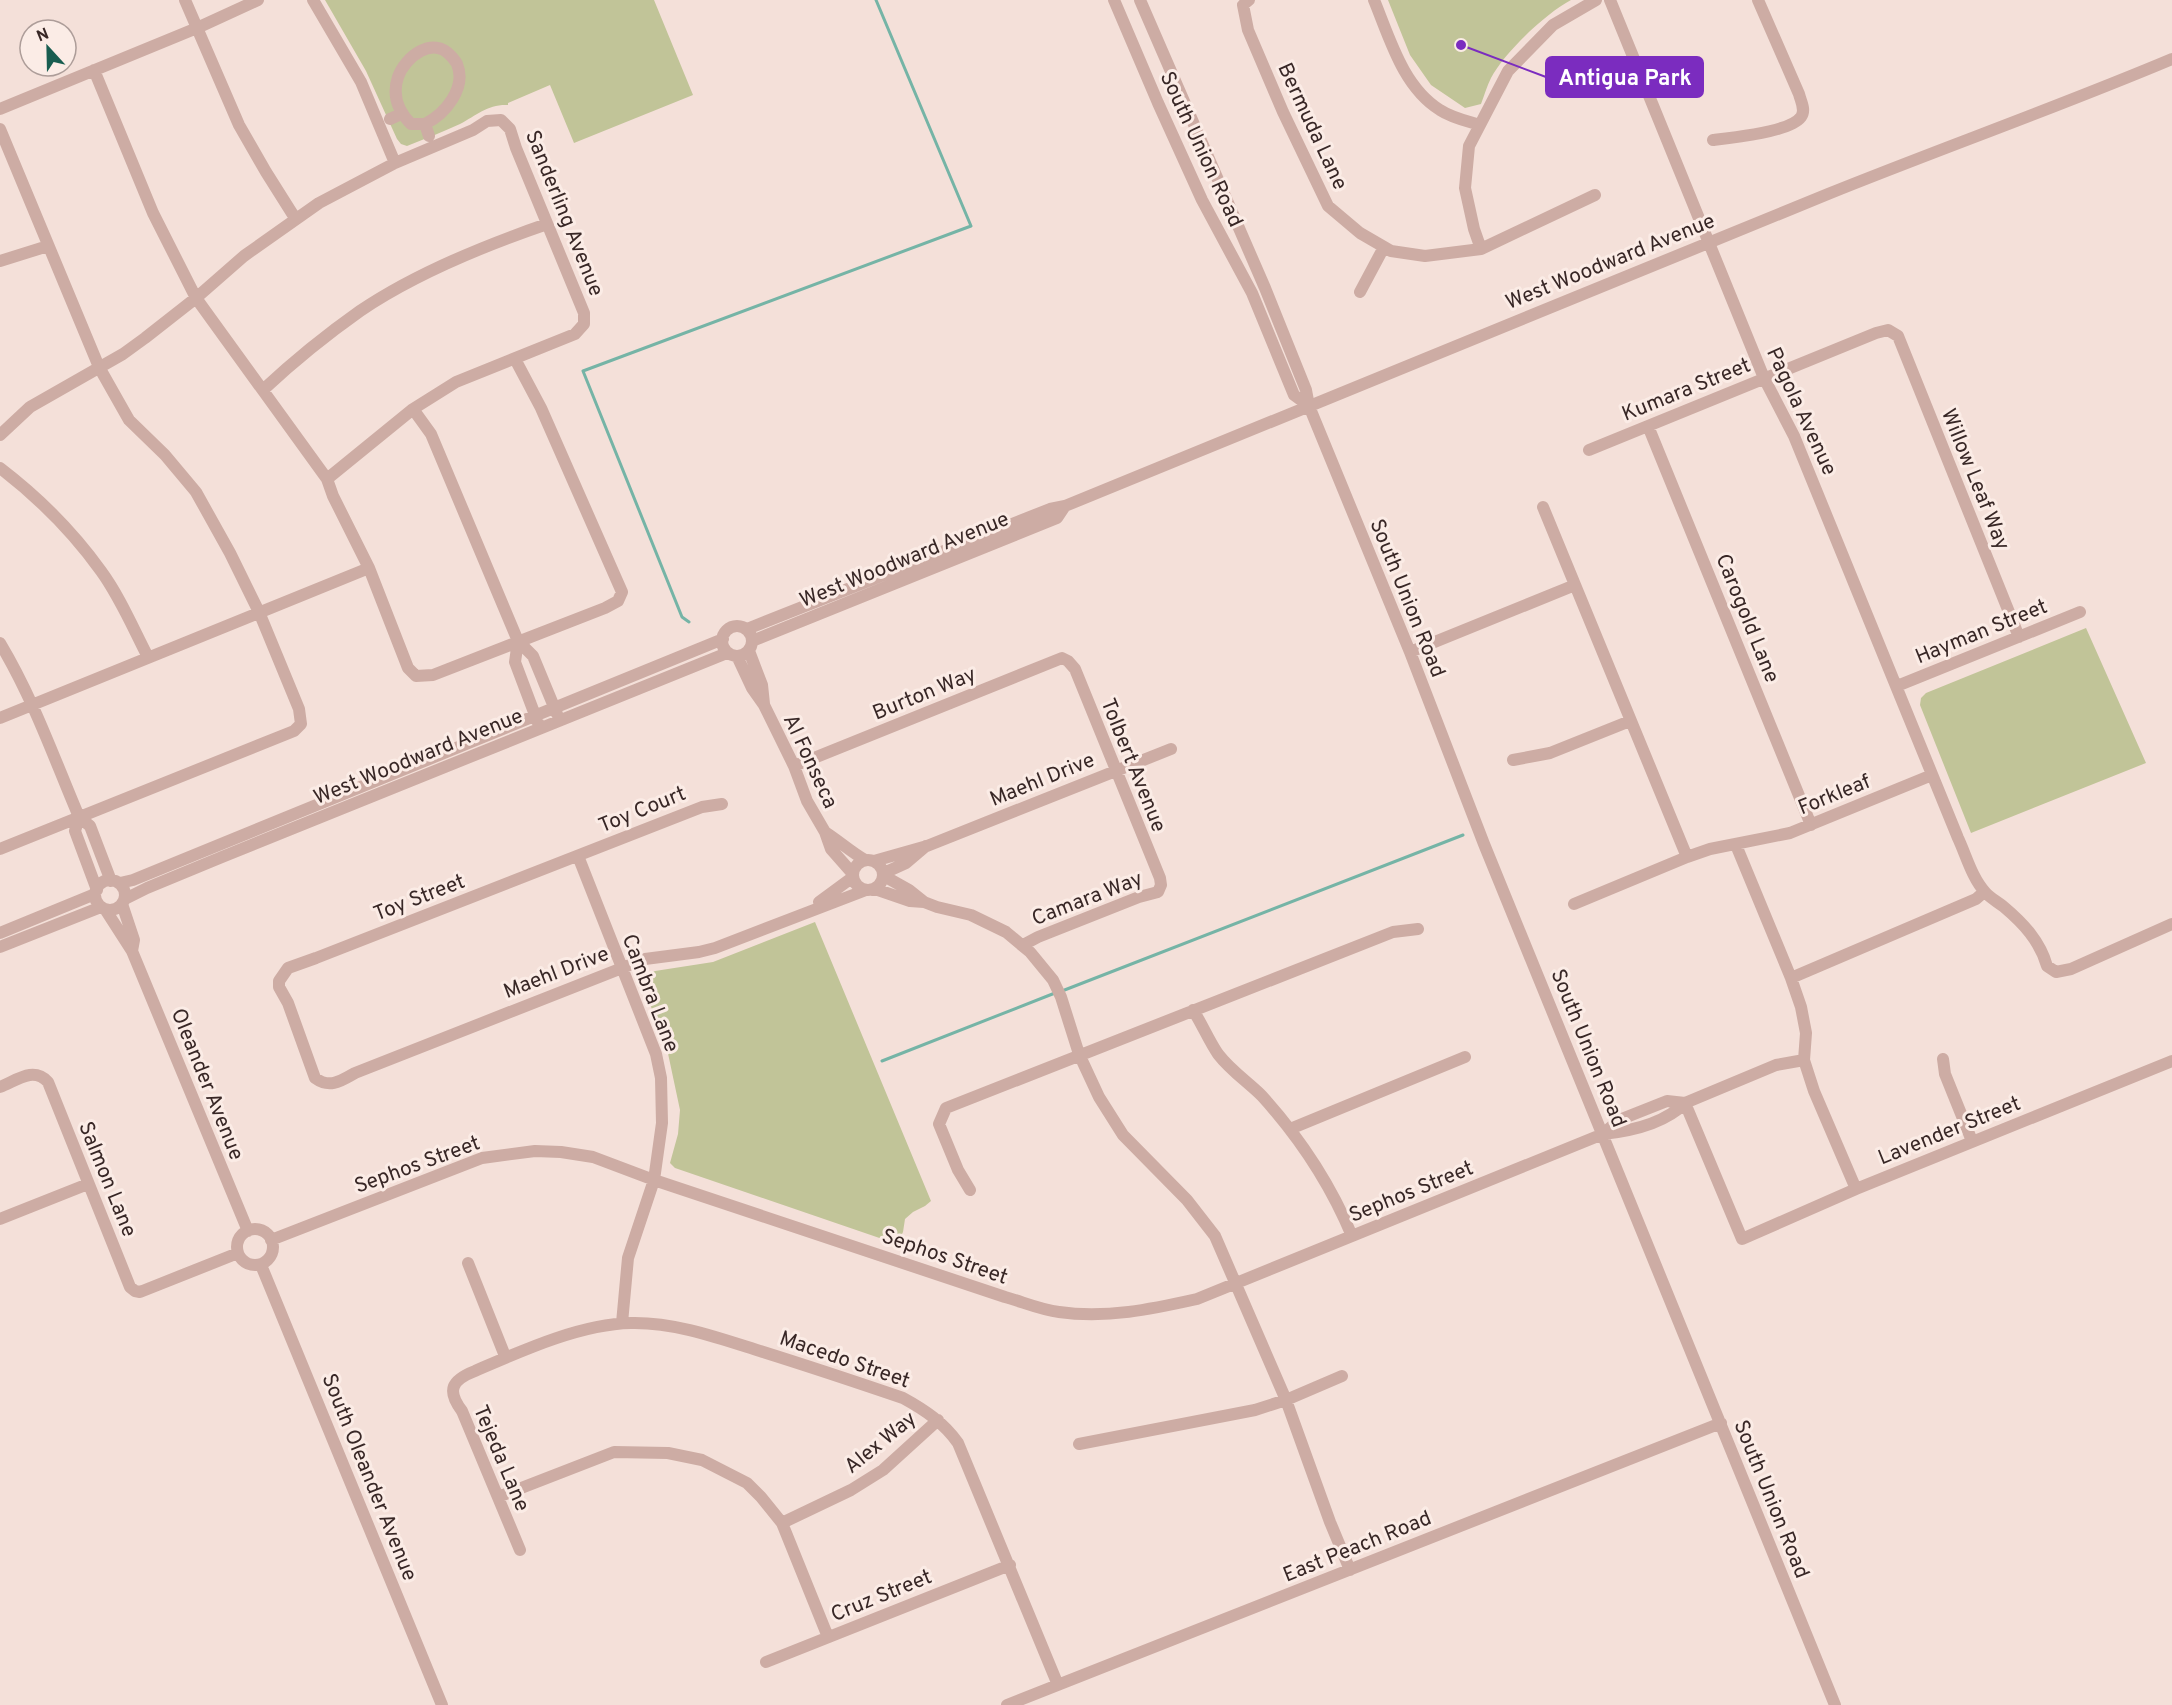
<svg xmlns="http://www.w3.org/2000/svg" width="2172" height="1705" font-family="Overpass,sans-serif">
<rect width="100%" height="100%" fill="#f4e0d9"/>
<path fill="#c1c498" d="M325,0h329l39,95 -119,48 -24,-58 -42,18v2c-20,-1 -31,10 -48,19 -17,8 -36,15 -53,22l-6,-2 -4,-5 -31,-68z
M1388,0h183c-25,13 -67,53 -80,78 -4,8 -7,18 -10,26l-16,4 -34,-23 -21,-30z
M2086,628l60,135 -175,70 -51,-128 1,-7 5,-5z
M815,922l116,279 -6,5 -12,6 -8,7 -2,13 -6,12 -222,-76 -5,-5 8,-29 2,-24 -14,-66 -23,-57 3,-12 9,-4 58,-9z"/>
<g fill="none" stroke-linecap="round" stroke-linejoin="round">
<path stroke="#75b4a6" stroke-width="3" d="M689,622l-7,-5 -99,-246 388,-145 -95,-226
M1062,991l401,-156
M882,1061l173,-68"/>
<path stroke="#cdaca4" stroke-width="12" d="M185,0l54,125 27,47 29,46
M313,0l48,82 34,81
M1114,0l44,103 44,97 50,93 42,102 15,11
M1140,0l125,288 41,102 3,16 101,246 74,192 351,861
M1249,0l-6,5 5,25 35,82 45,94 32,27 31,18 34,5 56,-7 114,-54
M1374,0c16,39 29,87 66,110 12,8 27,11 40,15
M1610,0l154,378 30,58 164,402c8,17 14,40 27,54 5,6 13,10 19,15 19,16 36,34 43,59l9,6 15,-3 101,-45
M94,70l59,143 43,85 131,181 6,17 36,72 39,100 8,8 17,-1 172,-67 13,-7 4,-9 -81,-184 -26,-49
M0,109l197,-81 61,-28
M390,119l11,-5
M425,124h-14c-13,-13 -19,-29 -13,-47 7,-20 35,-42 53,-21 1,1 6,7 6,8 10,24 -12,50 -32,60l4,12
M0,129l99,238 30,53 36,35 31,37 34,61 29,59 40,97 2,15 -7,7 -294,118
M1713,140c18,-2 77,-8 88,-23 5,-7 0,-15 -2,-23l-41,-94
M1481,249l-7,-20 -9,-41 4,-42 39,-75 45,-46 43,-25
M0,261l48,-15
M1360,292l24,-45
M264,389c30,-28 62,-54 96,-78 56,-38 123,-65 187,-87
M413,409l18,25 87,207
M1648,426l163,399
M0,435l30,-28 93,-53 22,-16 51,-40 48,-42 75,-53 76,-40 78,-33 14,-9 14,-1 9,9 6,19 68,165v11l-9,10 -119,48 -43,27 -86,70
M1589,450l287,-117 12,-3 10,6 121,301
M0,468c38,29 73,64 101,103 19,26 32,57 47,86
M1543,507l144,350
M722 641a15 15 0 1 1 30 0a15 15 0 1 1-30 0Z
M747,629l303,-120 15,-3 763,-312c114,-46 230,-87 344,-135
M752,641l305,-123 8,-12
M0,643c33,55 54,115 79,174l11,9 21,55
M749,651l13,34 2,19
M1410,652l165,-67
M737,656l15,32 12,17 30,61 13,35 18,31 6,17 22,25
M1897,686l183,-74
M0,718l369,-150
M538,723l-23,-61 3,-21 15,15 24,58
M1513,760l37,-7 80,-32
M794,766l268,-108 6,3 7,8 85,209 1,7 -3,7 -19,5 -101,40 -15,8
M722,804l-20,3 -386,151 -28,10 -9,13v6l9,16 27,75c15,11 26,3 40,-5l290,-114 54,-7 16,-4 151,-58
M79,817l-4,14 22,59
M825,832c14,9 26,20 40,28
M1736,845l55,133 10,29 5,26 -2,27 10,31 42,98
M578,856l78,198 5,24 1,45 -8,57 -26,78 -6,65
M853 875a15 15 0 1 1 30 0a15 15 0 1 1-30 0Z
M874,861l53,-15 244,-97
M884,873l22,-10 20,-17
M884,876l25,14 15,12 13,5 34,8 35,17 24,20 23,28 8,17 18,57 20,43 24,38 64,65 28,36 71,164 44,122 20,48
M95 895a15 15 0 1 1 30 0a15 15 0 1 1-30 0Z
M120,883l13,-3 590,-241
M872,890h6l32,11 14,1
M125,899l22,-11 75,-31 505,-204
M819,902l34,-25
M122,904l12,36 -2,11
M1574,904l113,-47 23,-8 80,-16 142,-58
M105,909l27,42 116,280
M0,933l95,-39
M0,947l101,-40
M1791,978l185,-79 8,-7
M1193,1010c9,14 16,31 25,44 13,17 30,28 44,42 38,42 68,87 90,140
M1943,1059l2,15 27,67
M0,1087c16,-6 33,-21 48,-5l82,205 5,4 5,1 98,-39
M1685,1103l57,136 114,-50 316,-128
M1290,1129l175,-72
M1603,1134l16,-14 48,-19 18,2
M970,1190l-12,-20 -19,-46 7,-16 447,-176 25,-3
M0,1219l88,-35
M237 1247a18 18 0 1 1 36 0a18 18 0 1 1-36 0Z
M271,1240l211,-82 53,-7 26,1 32,5 61,23 351,117c18,5 36,13 54,15 47,7 93,-3 138,-13l406,-165c29,-3 61,-10 82,-31l91,-38 28,-5
M468,1263l37,93
M261,1265l181,440
M1079,1444l176,-34 31,-10 56,-24
M498,1497l116,-45 54,1 34,7 45,23 14,14 21,26 46,114
M782,1523l69,-33 32,-20 55,-50
M520,1550l-58,-139c-16,-21 -10,-31 13,-40 46,-20 105,-47 156,-48 44,-1 88,15 129,28 48,15 96,31 143,47 22,12 41,25 55,45l100,242
M766,1662l244,-97
M1007,1705l714,-282"/>
</g>
<g text-anchor="middle" stroke-width="6" stroke-linejoin="round" paint-order="stroke">
<g font-size="21" fill="#382726" stroke="#fbece6">
<text transform="translate(1313 126) rotate(65)" y="7">Bermuda Lane</text>
<text transform="translate(1202 149) rotate(65)" y="7">South Union Road</text>
<text transform="translate(565 213) rotate(68)" y="7">Sanderling Avenue</text>
<text transform="translate(1610 261) rotate(-22)" y="7">West Woodward Avenue</text>
<text transform="translate(1686 389) rotate(-22)" y="7">Kumara Street</text>
<text transform="translate(1802 411) rotate(65)" y="7">Pagola Avenue</text>
<text transform="translate(1976 479) rotate(68)" y="7">Willow Leaf Way</text>
<text transform="translate(904 559) rotate(-22)" y="7">West Woodward Avenue</text>
<text transform="translate(1408 598) rotate(68)" y="7">South Union Road</text>
<text transform="translate(1748 618) rotate(68)" y="7">Carogold Lane</text>
<text transform="translate(1981 631) rotate(-22)" y="7">Hayman Street</text>
<text transform="translate(924 693) rotate(-22)" y="7">Burton Way</text>
<text transform="translate(418 756) rotate(-22)" y="7">West Woodward Avenue</text>
<text transform="translate(811 761) rotate(65)" y="7">Al Fonseca</text>
<text transform="translate(1134 765) rotate(68)" y="7">Tolbert Avenue</text>
<text transform="translate(1042 779) rotate(-22)" y="7">Maehl Drive</text>
<text transform="translate(1834 794) rotate(-22)" y="7">Forkleaf</text>
<text transform="translate(642 809) rotate(-22)" y="7">Toy Court</text>
<text transform="translate(419 897) rotate(-21)" y="7">Toy Street</text>
<text transform="translate(1087 898) rotate(-21)" y="7">Camara Way</text>
<text transform="translate(556 972) rotate(-21)" y="7">Maehl Drive</text>
<text transform="translate(651 993) rotate(69)" y="7">Cambra Lane</text>
<text transform="translate(1589 1048) rotate(68)" y="7">South Union Road</text>
<text transform="translate(208 1084) rotate(68)" y="7">Oleander Avenue</text>
<text transform="translate(1949 1130) rotate(-22)" y="7">Lavender Street</text>
<text transform="translate(417 1164) rotate(-20)" y="7">Sephos Street</text>
<text transform="translate(108 1179) rotate(68)" y="7">Salmon Lane</text>
<text transform="translate(1411 1191) rotate(-22)" y="7">Sephos Street</text>
<text transform="translate(945 1256) rotate(19)" y="7">Sephos Street</text>
<text transform="translate(845 1359) rotate(19)" y="7">Macedo Street</text>
<text transform="translate(880 1442) rotate(-39)" y="7">Alex Way</text>
<text transform="translate(502 1458) rotate(67)" y="7">Tejeda Lane</text>
<text transform="translate(370 1477) rotate(68)" y="7">South Oleander Avenue</text>
<text transform="translate(1772 1499) rotate(68)" y="7">South Union Road</text>
<text transform="translate(1357 1546) rotate(-22)" y="7">East Peach Road</text>
<text transform="translate(881 1595) rotate(-22)" y="7">Cruz Street</text>
</g>
</g>
<path fill="none" stroke="#7b2cbf" stroke-width="2" d="M1461 45L1546 77"/>
<circle fill="#7b2cbf" stroke="#fbece6" stroke-width="2" cx="1461" cy="45" r="6"/>
<rect fill="#7b2cbf" stroke="#7b2cbf" stroke-width="2" x="1546" y="57" width="157" height="40" rx="6"/>
<g font-size="22" text-anchor="middle" font-weight="bold" fill="#fff">
<text x="1625" y="85">Antigua Park</text>
</g>
<g transform="translate(48 48) rotate(338)"><circle r="28" fill="#fbece6" stroke="#ad9d99" stroke-width="1.5"/>
<path d="M0-4.5L10 22L0 15L-10 22Z" fill="#185d50"/>
<text y="-9" font-size="16" font-weight="bold" text-anchor="middle" fill="#382726">N</text>
</g>
</svg>
